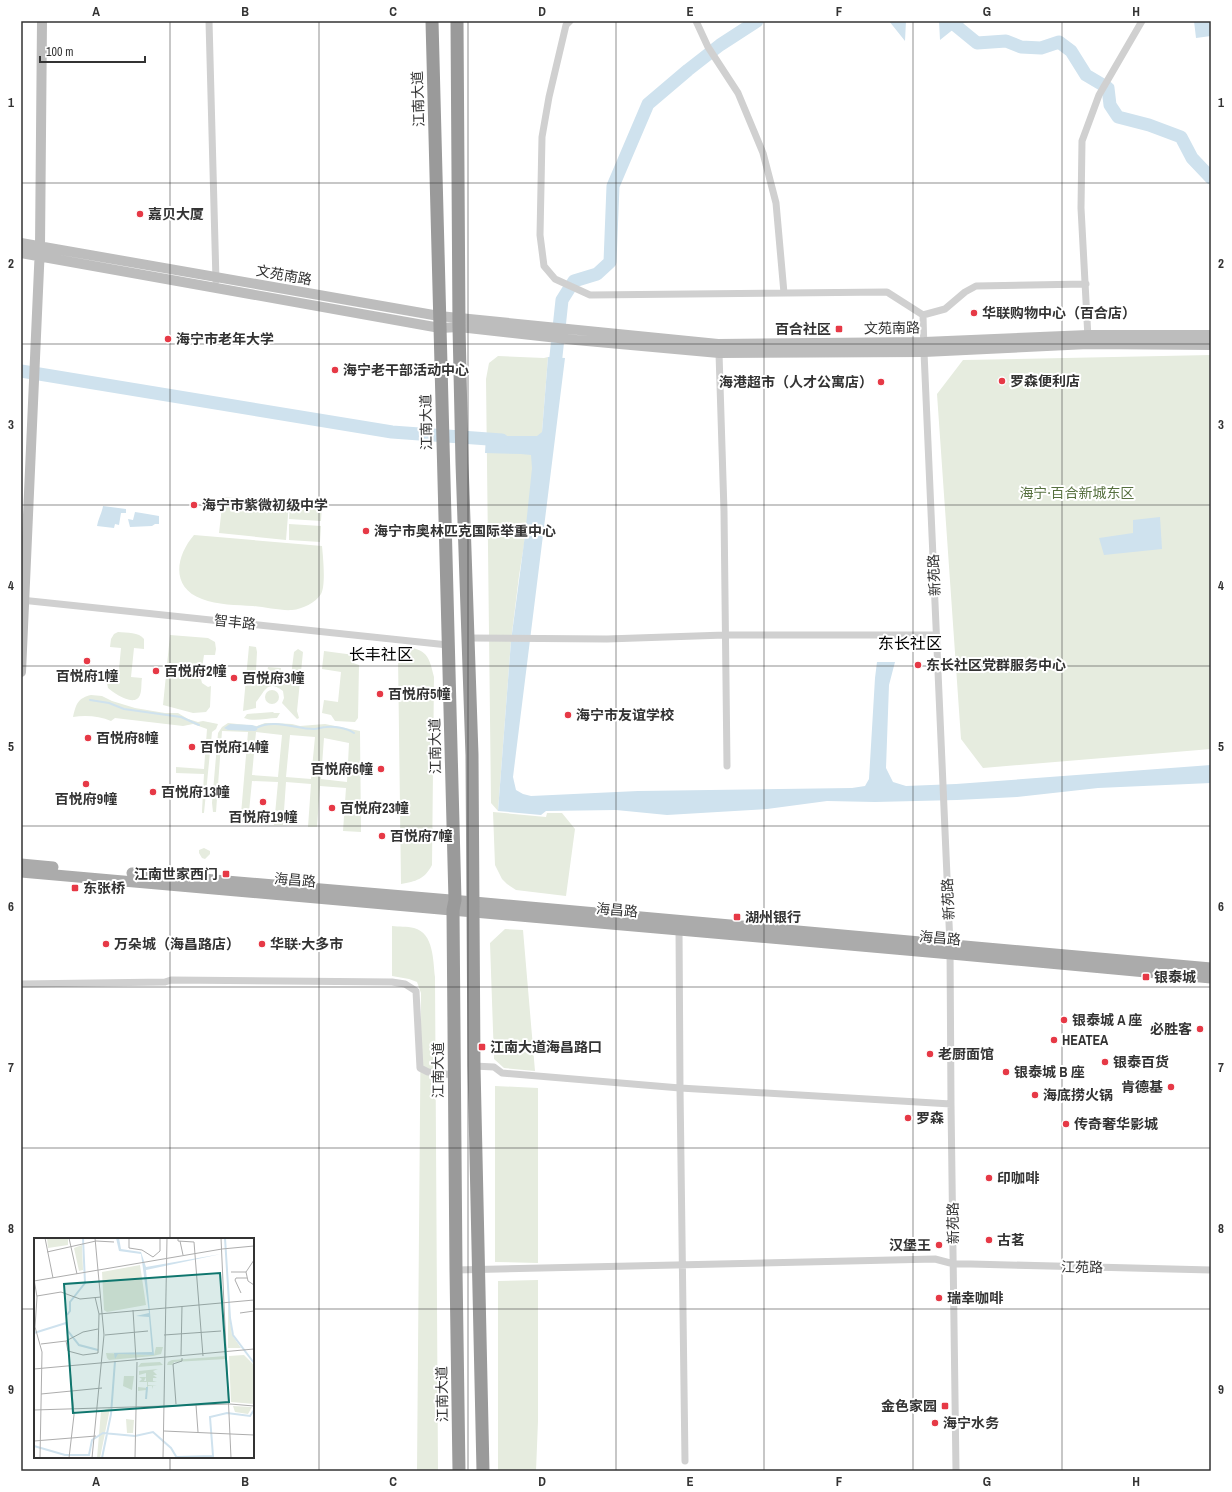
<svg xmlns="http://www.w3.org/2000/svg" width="1232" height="1492" font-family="'Archivo Narrow','Noto Sans SC',sans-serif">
<rect width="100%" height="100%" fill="#fff"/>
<path fill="#e6ecdf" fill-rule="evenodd" d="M1211,355v394l-228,19 -22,-29 -24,-345 26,-34z
M498,356l46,2 4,-1 -6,75 -23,144 -8,65 -13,170 -7,-8 -5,-424 3,-16z
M223,497l66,6 -3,37 -67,-7z
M290,503l32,2 -1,16 -32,-2z
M289,524l32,2 -1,16 -31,-2z
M194,535l128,11c1,11 4,39 -1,48 -6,9 -18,15 -29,16 -10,1 -28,-3 -39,-4 -16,-1 -36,-1 -51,-7 -32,-12 -26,-43 -8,-64z
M118,632c9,1 21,0 26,7v10l-10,-1 -3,29 11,1c-1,5 0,12 -2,17 -5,13 -26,-2 -32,-7l-1,-5 1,-14h11l2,-21 -11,-1 1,-8 3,-5z
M170,635l38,3 7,4 1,7 -1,6h-11l-2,13 -7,1v2l5,4 2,8 6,4 3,-1 -1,21 -4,5 -13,1 -30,-8z
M399,645c26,5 29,6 35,32l-2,188c-8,15 -16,16 -31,19l-3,-229z
M249,646l7,1 1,5 -1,18 11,2 1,-5 13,1 -1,7 11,1 3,-24 4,-3 5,3 -6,59 2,7 -2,1 -15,-16 2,-5 -1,-7c-16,-13 -19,2 -27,11v6l-13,3z
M324,651l30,4 -1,8 6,2 -1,53 -3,4 -20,-1 -4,-6 -9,-2 2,-13 14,2 3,-30 -19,-3z
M265 697a7 7 0 1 1 14 0a7 7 0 1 1-14 0Z
M91,695l11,1 10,5 23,7 30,5h13l10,6 10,3 5,-1 15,3 -2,5 -4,3 -8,81h-2v-2l2,-37 -28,-1v-6l28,2 3,-40 -14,-5 -10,2 -68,-8 -4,3c-11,-5 -26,-6 -38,-4 3,-13 5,-19 18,-22z
M273,712l1,1h6l-3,5c-11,0 -23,4 -33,0l3,-4z
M228,723l29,3 8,-3h8l19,1 8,2 25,-2 35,7 1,101 -18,-1 3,-43 -26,-2 -3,41h-9l3,-43 -25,-2 -3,43h-9l4,-43 -26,-1 -4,41h-6l1,-7 -2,-1 7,-82 -26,-1 -6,81h-3l-1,-9 6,-70 4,-6zM256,732l26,3 -4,42 -26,-2zM290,735l25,2 -4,42 -25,-2zM324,738l25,5 -2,39 -26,-3z
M493,812l53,5 1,-4h15l13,16 -9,67 -50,-6 -9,-6 -5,-5 -7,-14z
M204,848l6,3v3l-5,5 -3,-1 -3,-5v-3z
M392,926c7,1 15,0 22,2 20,5 19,33 21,49l3,494h-21l4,-478 -4,-11 -8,-3 -17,-3z
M505,929l18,1 12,141 -31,-3 -10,-9 -4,-116z
M495,1086l43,2v175l-43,-1z
M538,1280v141l-2,50h-38v-190z"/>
<path fill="#cfe2ee" d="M889,21h17l-1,20z
M939,21h30v1l-9,2 -20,16z
M1194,21h17v15l-15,2z
M548,357l17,1 -52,419 3,13 7,4 8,2 107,-5 214,-3 13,-2 4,-7 6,-101 2,-16h18l-6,23 -3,83 7,14 13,4 50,-2 255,-19v18l-113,5 -81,9 -60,3 -82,2 -48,-1 -60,8 -100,6 -51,-5 -70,1 -5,4 -43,-4 13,-170 14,-106 7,-67 -1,-13 -10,-1 -36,-1 1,-17h51l5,-4z
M103,506l23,3v4h-5l-2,12 -4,-1 -1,4 -17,-2c1,-7 5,-13 6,-20z
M135,512c9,1 16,3 24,4v8h-4l-3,2 -22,1 -2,-8 5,1z
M1160,517l2,32 -58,6 -5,-17 34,-5v-13z
M230,724l22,1 6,2 -1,3 -2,1 -27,-1 -4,-2z"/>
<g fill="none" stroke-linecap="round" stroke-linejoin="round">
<path stroke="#cfe2ee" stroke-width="2" d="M90,700l19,3 15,6 57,8 18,8
M258,727c17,-8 38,2 56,2 4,0 8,-2 12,-2 8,-1 21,1 28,6"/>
<path stroke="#cfe2ee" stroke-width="13" d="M953,21l2,4 22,18 29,-2 15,6 20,1 18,-6 12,9 15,24 22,13 2,17 8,12 31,8 32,12 11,21 19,20
M21,371l371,61 110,8
M554,375l8,-75 12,-19 23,-7 13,-12 3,-76 35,-82 40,-34 32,-25 37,-24"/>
<path stroke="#d0d0d0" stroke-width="7" d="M209,21l7,260
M570,21l-4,4 -17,72 -7,40 -2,98 4,31 11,13 35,16 297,-3 36,23 1,37 26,593 1,159 5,367
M696,21l12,26 30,46 25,60 13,50 8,90
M923,315l22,-6 20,-17 11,-6 110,-2
M1088,338l-7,-130 1,-67 17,-46 43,-74
M719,353l5,158 3,255
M21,600l427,45
M468,638l139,1 118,-4h211
M679,927l1,161 5,373
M21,984l144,-2 6,-2 221,2 13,2 11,7 4,77 8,4 26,3
M474,1066l20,1 8,6 178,15 271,16
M456,1270l479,-11 19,5h17l240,6"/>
<path stroke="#bdbdbd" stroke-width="10" d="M21,243l418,73 279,28 206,-2 164,-7h123
M21,253l419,75 19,-1 117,13 143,13 205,-1 164,-8 123,1
M21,672l19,-426 2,-225"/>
<path stroke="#ababab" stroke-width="11" d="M21,864l32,3
M21,872l930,82 260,24
M132,873l342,29 737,66"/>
<path stroke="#9a9a9a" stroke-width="13" d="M432,21l23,879 -2,10 3,360 3,201
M457,21l2,306 3,136 10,292 2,311 9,405"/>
</g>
<path fill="none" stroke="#333" stroke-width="1" stroke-opacity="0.55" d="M170,21v1218M319,21v1450M468,21v1450M616,21v1450M764,21v1450M913,21v1450M1062,21v1450M21,183h1190M21,344h1190M21,505h1190M21,666h1190M21,826h1190M21,987h1190M21,1148h1190M21,1309h14M253,1309h958M170,1457v14"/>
<g fill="#e63946" stroke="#fff" stroke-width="1.5">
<circle cx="140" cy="214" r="4"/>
<circle cx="974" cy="313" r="4"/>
<rect x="835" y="325" width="8" height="8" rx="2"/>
<circle cx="168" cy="339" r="4"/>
<circle cx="335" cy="370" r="4"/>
<circle cx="1002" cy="381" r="4"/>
<circle cx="881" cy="382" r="4"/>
<circle cx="194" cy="505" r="4"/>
<circle cx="366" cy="531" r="4"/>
<circle cx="87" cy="661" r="4"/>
<circle cx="918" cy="665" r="4"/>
<circle cx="156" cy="671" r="4"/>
<circle cx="234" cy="678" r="4"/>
<circle cx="380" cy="694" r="4"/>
<circle cx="568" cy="715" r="4"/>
<circle cx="88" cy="738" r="4"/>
<circle cx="192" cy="747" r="4"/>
<circle cx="381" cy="769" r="4"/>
<circle cx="86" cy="784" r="4"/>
<circle cx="153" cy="792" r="4"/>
<circle cx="263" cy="802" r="4"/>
<circle cx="332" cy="808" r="4"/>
<circle cx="382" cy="836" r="4"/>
<rect x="222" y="870" width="8" height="8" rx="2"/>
<rect x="71" y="884" width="8" height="8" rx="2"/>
<rect x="733" y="913" width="8" height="8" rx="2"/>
<circle cx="106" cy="944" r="4"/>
<circle cx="262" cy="944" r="4"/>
<rect x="1142" y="973" width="8" height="8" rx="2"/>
<circle cx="1064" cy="1020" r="4"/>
<circle cx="1200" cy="1029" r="4"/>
<circle cx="1054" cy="1040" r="4"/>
<rect x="478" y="1043" width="8" height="8" rx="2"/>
<circle cx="930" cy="1054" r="4"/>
<circle cx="1105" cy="1062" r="4"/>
<circle cx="1006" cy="1072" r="4"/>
<circle cx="1171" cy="1087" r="4"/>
<circle cx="1035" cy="1095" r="4"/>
<circle cx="908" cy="1118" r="4"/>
<circle cx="1066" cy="1124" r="4"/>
<circle cx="989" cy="1178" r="4"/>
<circle cx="989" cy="1240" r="4"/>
<circle cx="939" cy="1245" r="4"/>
<circle cx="939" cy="1298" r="4"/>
<rect x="941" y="1402" width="8" height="8" rx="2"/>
<circle cx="935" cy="1423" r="4"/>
</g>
<g text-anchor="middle" stroke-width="4" stroke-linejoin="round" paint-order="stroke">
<g font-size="14" fill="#333" stroke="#fff">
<text transform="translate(418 99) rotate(-92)" y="5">江南大道</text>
<text transform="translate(284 275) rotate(10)" y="5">文苑南路</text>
<text transform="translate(892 328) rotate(-1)" y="5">文苑南路</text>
<text transform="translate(426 422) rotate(-91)" y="5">江南大道</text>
<text transform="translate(934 575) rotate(-93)" y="5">新苑路</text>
<text transform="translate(235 622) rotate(6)" y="5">智丰路</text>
<text transform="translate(435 746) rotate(-91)" y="5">江南大道</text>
<text transform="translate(295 880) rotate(5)" y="5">海昌路</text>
<text transform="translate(948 899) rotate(-93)" y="5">新苑路</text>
<text transform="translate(617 910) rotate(5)" y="5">海昌路</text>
<text transform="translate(940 938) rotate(5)" y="5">海昌路</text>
<text transform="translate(438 1070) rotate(-90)" y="5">江南大道</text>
<text transform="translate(953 1223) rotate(-91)" y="5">新苑路</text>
<text transform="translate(1082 1267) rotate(1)" y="5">江苑路</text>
<text transform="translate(442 1394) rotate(-91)" y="5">江南大道</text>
</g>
<g font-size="14" font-weight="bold" fill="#333" stroke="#fff" text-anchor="start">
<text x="148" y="219">嘉贝大厦</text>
<text x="982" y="318">华联购物中心（百合店）</text>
<text x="831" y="334" text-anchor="end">百合社区</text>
<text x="176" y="344">海宁市老年大学</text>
<text x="343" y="375">海宁老干部活动中心</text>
<text x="1010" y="386">罗森便利店</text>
<text x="873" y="387" text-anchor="end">海港超市（人才公寓店）</text>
<text x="202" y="510">海宁市紫微初级中学</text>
<text x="374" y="536">海宁市奥林匹克国际举重中心</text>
<text x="926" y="670">东长社区党群服务中心</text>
<text x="164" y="676">百悦府2幢</text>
<text x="87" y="681" text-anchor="middle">百悦府1幢</text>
<text x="242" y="683">百悦府3幢</text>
<text x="388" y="699">百悦府5幢</text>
<text x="576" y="720">海宁市友谊学校</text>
<text x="96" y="743">百悦府8幢</text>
<text x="200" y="752">百悦府14幢</text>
<text x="373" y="774" text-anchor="end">百悦府6幢</text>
<text x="161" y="797">百悦府13幢</text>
<text x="86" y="804" text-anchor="middle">百悦府9幢</text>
<text x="340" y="813">百悦府23幢</text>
<text x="263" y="822" text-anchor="middle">百悦府19幢</text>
<text x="390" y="841">百悦府7幢</text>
<text x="218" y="879" text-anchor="end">江南世家西门</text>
<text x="83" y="893">东张桥</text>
<text x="745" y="922">湖州银行</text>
<text x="114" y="949">万朵城（海昌路店）</text>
<text x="270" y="949">华联·大多市</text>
<text x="1154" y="982">银泰城</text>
<text x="1072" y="1025">银泰城 A 座</text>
<text x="1192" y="1034" text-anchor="end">必胜客</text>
<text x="1062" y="1045">HEATEA</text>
<text x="490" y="1052">江南大道海昌路口</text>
<text x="938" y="1059">老厨面馆</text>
<text x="1113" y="1067">银泰百货</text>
<text x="1014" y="1077">银泰城 B 座</text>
<text x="1163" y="1092" text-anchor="end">肯德基</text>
<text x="1043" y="1100">海底捞火锅</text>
<text x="916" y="1123">罗森</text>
<text x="1074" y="1129">传奇奢华影城</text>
<text x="997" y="1183">印咖啡</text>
<text x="997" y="1245">古茗</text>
<text x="931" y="1250" text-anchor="end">汉堡王</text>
<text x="947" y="1303">瑞幸咖啡</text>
<text x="937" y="1411" text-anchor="end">金色家园</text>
<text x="943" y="1428">海宁水务</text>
</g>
<g font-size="14" fill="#56703f" stroke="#fff">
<text x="1077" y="498">海宁·百合新城东区</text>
</g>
<g font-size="16" fill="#000" stroke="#fff">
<text x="910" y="649">东长社区</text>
<text x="381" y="660">长丰社区</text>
</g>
</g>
<g transform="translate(34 1238)">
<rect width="220" height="220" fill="#fff"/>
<path d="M34,0v7l-20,3 -1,-10zM48,7l1,25 -4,1 -5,-23zM106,27l6,40 -39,7 -3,-2 -2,-38zM194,65l4,32 9,13h-13zM122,109h7l-2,7 -8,2 -44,4 -2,-2 -1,-5 48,2zM210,117l10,10v39l-23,-2 -2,-46zM192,118v3l-52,3 -2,3h-5l1,-3 4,-2zM126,124l3,3 -25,2 3,-4zM124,131l-5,2 4,4h-4l4,3h-4v3l4,1h-9v3l9,1h-4v3l-1,-3h-4l-2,14v-10l-8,1v-4l9,1v-6h-8l3,-3 -3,-2h7l-2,4h2v-8l-7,2v-4zM90,138h10l-2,14 -9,-4zM199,168l19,1 -4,7 -13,-2zM76,170l-10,50h-3l4,-47zM92,181l8,1 -1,13h-6z" fill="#e6ecdf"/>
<path d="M82,0h3l2,11 20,3 5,15 75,-13 -75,16 8,85 -36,-1 -3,5 -1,-6h-8l46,-1 -3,-35 -13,-1 13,-3 -8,-59 -22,-3z" fill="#cfe2ee"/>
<path fill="none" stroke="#cfe2ee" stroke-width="2" d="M191,0l5,80 3,17 21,28M33,77l3,-4v-9l15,-19 -2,-45M32,84l2,9 11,14 19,5M0,95l32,-10M112,161l1,-12M0,208l31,9h24l3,-15 11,-7 32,3 18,-4 18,16 6,10M143,219l36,-1 -3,-39 17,-4 23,3 4,-6M68,220l9,-44 4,-53"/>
<path fill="none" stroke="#adadad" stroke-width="1" d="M11,0l8,40M35,0l8,36M95,0v10l13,2 11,7 7,-6v-13M144,0v3l16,1 9,114M187,0l10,220M146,3l3,14M13,14l49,-11 18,1M220,22l-8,12 2,9 6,4M197,34h15M0,41l3,18 -2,30 7,25 -2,106M0,43l188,-32 32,-3M207,55l-6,-13 1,-2h11M3,58l24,-4 19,7 21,-2M61,59l4,17M99,72l3,50M206,75l14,-2M64,91l-15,3 -17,9 2,10 15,4 15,-2 1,-39 155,-14M71,97l43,-4M130,97l57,-4M7,106l25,-3M147,117l1,-49M0,131l220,-20M7,156l61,-6M142,166l-3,-40 9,-3v-3M162,167l2,27M0,172l196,-6 24,2M130,193l90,4M0,203l62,-5M35,220l5,-43 -4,-47M58,220l12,-123 -9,-97M101,220l2,-96M129,220l4,-220"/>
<path fill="#0f766e" fill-opacity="0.15" stroke="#0f766e" stroke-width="2" d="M186,35l9,129 -156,11 -9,-129z"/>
<rect width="220" height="220" fill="none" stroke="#333" stroke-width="2"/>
</g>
<rect width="1232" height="1492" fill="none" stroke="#ffffff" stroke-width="44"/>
<path d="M40 56v6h105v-6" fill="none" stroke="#333333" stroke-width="2"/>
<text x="46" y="56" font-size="12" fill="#333333" stroke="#ffffff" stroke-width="3" paint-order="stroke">100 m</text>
<rect x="22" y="22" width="1188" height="1448" fill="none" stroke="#333" stroke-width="1.5"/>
<g font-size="13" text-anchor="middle" font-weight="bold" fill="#333">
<text x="96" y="16">A</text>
<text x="245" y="16">B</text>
<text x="393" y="16">C</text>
<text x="542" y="16">D</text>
<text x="690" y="16">E</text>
<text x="839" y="16">F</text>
<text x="987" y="16">G</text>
<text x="1136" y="16">H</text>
<text x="11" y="107">1</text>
<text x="1221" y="107">1</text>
<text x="11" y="268">2</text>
<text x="1221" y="268">2</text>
<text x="11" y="429">3</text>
<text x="1221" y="429">3</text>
<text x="11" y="590">4</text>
<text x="1221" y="590">4</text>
<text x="11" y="751">5</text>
<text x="1221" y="751">5</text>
<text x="11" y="911">6</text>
<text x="1221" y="911">6</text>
<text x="11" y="1072">7</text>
<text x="1221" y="1072">7</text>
<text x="11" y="1233">8</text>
<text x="1221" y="1233">8</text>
<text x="11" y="1394">9</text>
<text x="1221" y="1394">9</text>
<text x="96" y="1486">A</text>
<text x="245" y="1486">B</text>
<text x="393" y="1486">C</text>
<text x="542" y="1486">D</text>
<text x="690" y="1486">E</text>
<text x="839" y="1486">F</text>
<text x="987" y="1486">G</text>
<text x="1136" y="1486">H</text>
</g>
</svg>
